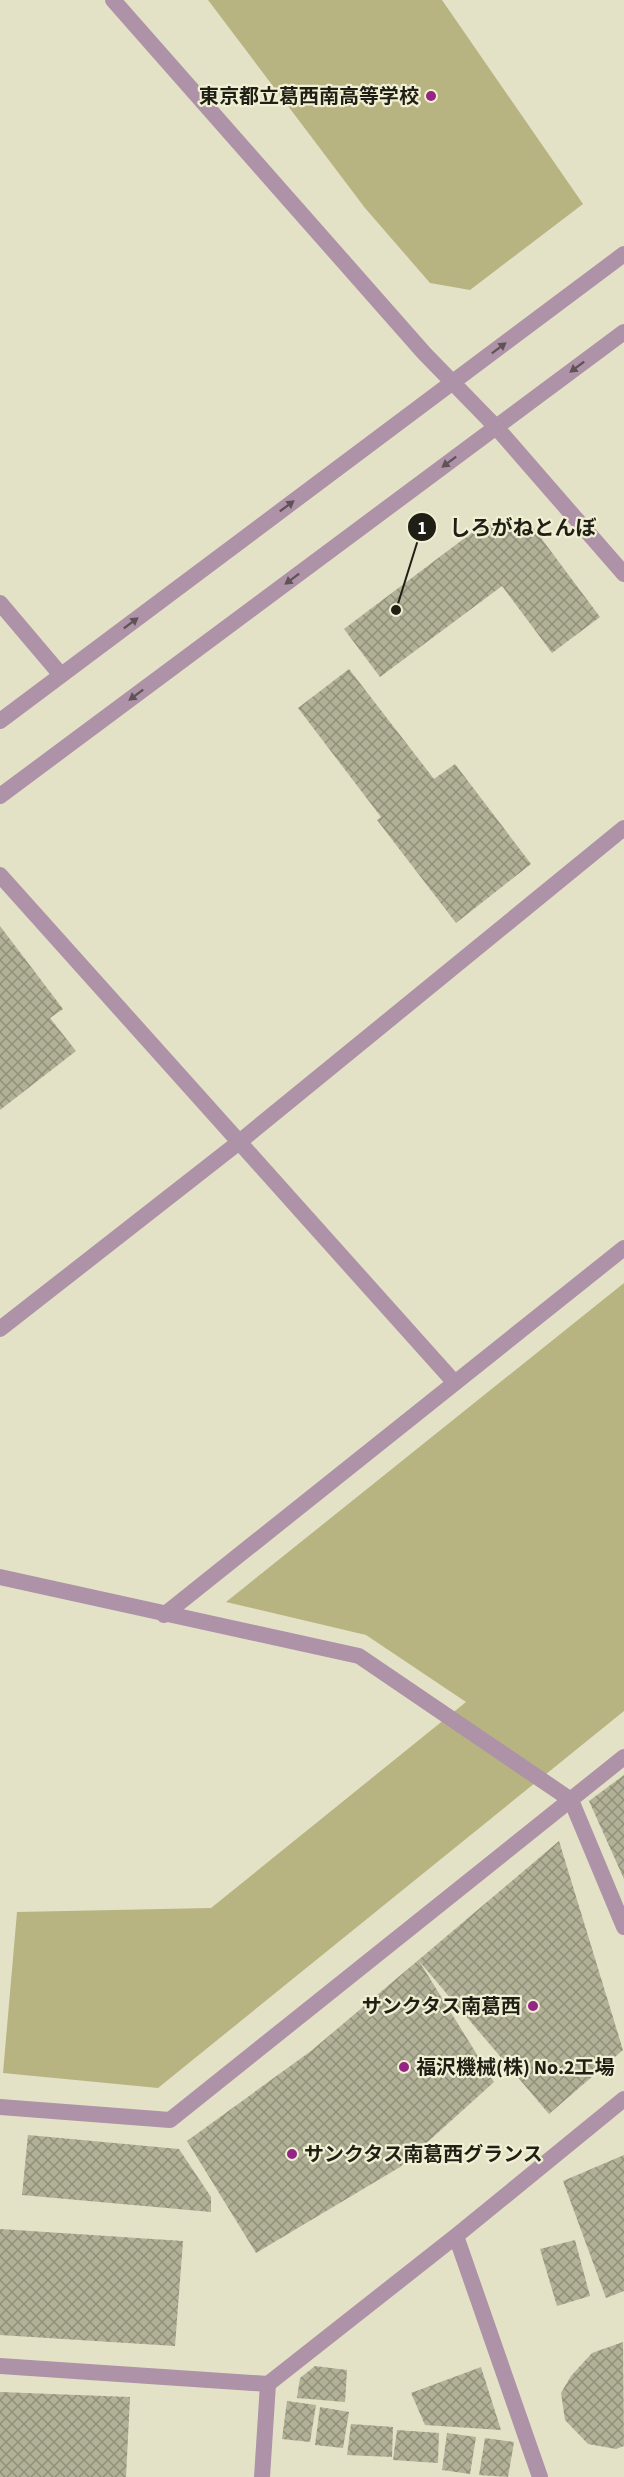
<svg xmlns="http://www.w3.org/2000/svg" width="624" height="2477" font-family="'Source Sans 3','Noto Sans JP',sans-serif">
<defs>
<pattern id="building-cross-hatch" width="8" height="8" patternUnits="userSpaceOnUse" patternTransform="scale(1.5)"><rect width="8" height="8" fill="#b2b197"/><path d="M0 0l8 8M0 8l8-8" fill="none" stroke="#908f7a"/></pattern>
</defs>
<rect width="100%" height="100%" fill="#e3e2c7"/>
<path fill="#b8b481" d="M208,0h234l141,204 -113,86 -40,-7 -65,-75z
M624,1283v428l-466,377 -155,-15 14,-161 194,-4 255,-206 -100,-67 -140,-33z"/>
<path fill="url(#building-cross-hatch)" d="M482,525l50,1 68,91 -48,36 -50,-67 -122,91 -36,-48z
M349,669l85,110 21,-15 76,100 -75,59 -79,-103 4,-3 -83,-109z
M0,926l63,83 -13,9 26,33 -76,59z
M624,1775v104l-35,-78z
M559,1841l64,209 -74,64 -130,-153 75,121 -94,85 -144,86 -69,-112 124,-90z
M28,2135l151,14 32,48v15l-189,-17z
M624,2155v136l-18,7 -43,-117z
M0,2229l183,12 -8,105 -175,-11z
M575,2240l15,56 -33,10 -17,-57z
M623,2342l1,104 -8,3 -28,-5 -23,-24 -4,-27 10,-17 21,-23z
M315,2366l32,4 -2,32 -48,-4 3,-20z
M481,2367l20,63 -76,-5 -14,-32z
M0,2392l130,5 -4,80h-126z
M287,2401l29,4 -6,37 -28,-3z
M320,2407l29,5 -6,36 -28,-3z
M351,2424l42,3 -1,30 -45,-2z
M397,2430l42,3 -1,30 -45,-3z
M447,2433l29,4 -6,37 -28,-4z
M485,2438l29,4 -6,35 -29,-2z"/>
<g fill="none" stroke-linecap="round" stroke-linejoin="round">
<path stroke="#ae92a7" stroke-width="16" d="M0,603l61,72
M0,875l455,508
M0,1329l238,-186 386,-315
M0,1577l359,79 212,144 53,127
M164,1615l460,-367
M0,2107l170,13 454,-363
M456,2236l84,241
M0,2366l268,18 188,-148 168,-137
M262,2477l6,-93"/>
<path stroke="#ae92a7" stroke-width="16" d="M113,0l311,353 72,74 128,147
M0,721l624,-467
M0,796l624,-464"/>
</g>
<defs><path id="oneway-solid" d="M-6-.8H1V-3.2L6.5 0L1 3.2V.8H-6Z" transform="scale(1.5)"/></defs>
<g fill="#605357">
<use href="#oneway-solid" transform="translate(499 348) rotate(-37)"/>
<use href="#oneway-solid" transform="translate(577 367) rotate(143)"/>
<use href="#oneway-solid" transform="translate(449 462) rotate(143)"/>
<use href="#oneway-solid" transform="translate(287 506) rotate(-37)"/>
<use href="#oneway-solid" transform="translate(292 579) rotate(143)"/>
<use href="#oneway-solid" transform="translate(131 623) rotate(-37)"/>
<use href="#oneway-solid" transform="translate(136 695) rotate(143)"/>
</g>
<g fill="#952584" stroke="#f1efd4" stroke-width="2">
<circle cx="431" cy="96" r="6"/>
<circle cx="533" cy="2006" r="6"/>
<circle cx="404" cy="2067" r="6"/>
<circle cx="292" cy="2154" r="6"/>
</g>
<g text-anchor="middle" stroke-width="4.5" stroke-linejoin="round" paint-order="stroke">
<g font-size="20" font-weight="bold" fill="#201f15" stroke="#f1efd4" text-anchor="end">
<text x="419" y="103">東京都立葛西南高等学校</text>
<text x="521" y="2013">サンクタス南葛西</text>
<text x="416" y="2074" text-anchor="start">福沢機械(株) No.2工場</text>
<text x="304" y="2161" text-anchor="start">サンクタス南葛西グランス</text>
</g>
</g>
<path fill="none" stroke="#201f15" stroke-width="2" d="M396 610L422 527"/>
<g fill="#201f15" stroke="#f1efd4" stroke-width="2">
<circle cx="396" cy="610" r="6"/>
<circle cx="422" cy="527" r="15"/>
</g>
<g font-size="18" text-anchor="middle" font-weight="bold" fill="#fff">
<text x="422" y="534">1</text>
</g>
<g font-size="21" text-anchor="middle" font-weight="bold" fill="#201f15" stroke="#f1efd4" stroke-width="4.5" stroke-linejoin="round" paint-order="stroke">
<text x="523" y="535">しろがねとんぼ</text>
</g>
</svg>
